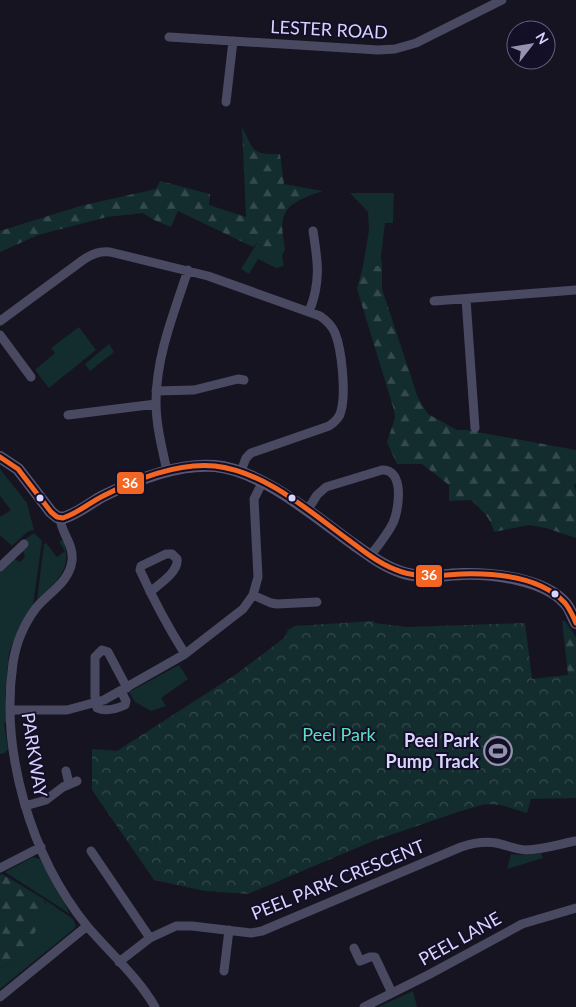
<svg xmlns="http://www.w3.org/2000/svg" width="576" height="1007" font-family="Lato,sans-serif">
<defs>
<pattern id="forest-firs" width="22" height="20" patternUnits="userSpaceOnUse" patternTransform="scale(1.25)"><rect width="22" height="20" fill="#132c2d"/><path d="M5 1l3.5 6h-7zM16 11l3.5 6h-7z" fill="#354a4c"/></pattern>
<pattern id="park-crowns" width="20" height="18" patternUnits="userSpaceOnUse" patternTransform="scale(1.25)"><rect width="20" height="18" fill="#132c2d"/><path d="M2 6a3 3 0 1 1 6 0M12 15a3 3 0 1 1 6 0" fill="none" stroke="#354a4c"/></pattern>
</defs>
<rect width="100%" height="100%" fill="#161421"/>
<path fill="#132c2d" d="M350,193h44l-1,30h-8l-4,34 1,9h-19l6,-36 -1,-18z
M284,242l1,8 -3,6 2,10 -8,2 -18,-9 -9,15 -8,-5 16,-26 16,9z
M79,327l17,23 -47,38 -14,-18 20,-17 -4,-5z
M109,344l5,8 -24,19 -5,-7z
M0,469l27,34 7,27 -7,2 -15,14 -12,-11v-18l11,-7 -11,-14z
M34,533l8,8 -9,64 -14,22 -10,26 -4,43 1,26 -2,2 4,25 -3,4 -5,1v-183l12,-11 3,-1 5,3 5,-5 -2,-6 5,-7 -4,-4z
M62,540l2,1c8,31 -7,39 -27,59l7,-56 2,-1 11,14 8,-6 -6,-9z
M179,665l9,14 -27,19 5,8 -15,5 -16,-9 -6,-10z
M541,853l2,5 -36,11 4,-15 14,1z
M33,857l7,2 30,55 -65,-42z
M44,899l29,20 3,7 -2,3 -74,60v-21l18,-8 28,-57z
M413,991l4,16h-39z"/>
<path fill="url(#forest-firs)" d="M242,127c13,25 9,27 38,27l4,30 38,7c-30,11 -45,16 -38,51l-11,11 -16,-10 -4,4 -75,-36 -7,16 -17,-7 -11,-7 -36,4 -69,18 -38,17v-21l80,-25 76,-17 4,-8 50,13 -1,11 37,12z
M363,266h19v23l36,109 10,16 29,16h10l109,20v33l-2,2 2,6v47l-30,-10 -17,-3 -35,7c-3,-15 -13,-22 -23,-32l-22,1v-16l-27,-21h-25l-10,-22 8,-24 -1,-8 -37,-121z
M562,621h3l11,16v37l-8,1z
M2,874l42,25 2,10 -21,44 -7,7 -18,8v-93z"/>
<path fill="url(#park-crowns)" d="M374,621v2l33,4 118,-4 7,56 44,-5v124l-45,1 -4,14 -26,-8 -16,-1 -27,8 -85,29 -125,53 -43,-3 -51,-11 -62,-90v-41l25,2 118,-76 49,-37 4,-8 7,-4z"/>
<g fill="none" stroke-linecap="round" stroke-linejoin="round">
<path stroke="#4a4962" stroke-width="9" d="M169,37l209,13 17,-1 21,-6 86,-43
M226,102l7,-61
M466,299l9,129
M434,301l142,-11
M309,312c12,-30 9,-50 4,-81
M0,321l83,-61c9,-6 16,-9 27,-8l98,24 112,40c6,4 12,10 15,17 7,17 11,61 6,78 -1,6 -6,11 -12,15l-78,27 -5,5 -5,13
M0,335l31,42
M156,391l38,-1 44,-11 6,1
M68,415l88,-11
M167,471c-5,-23 -11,-46 -11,-69 0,-46 18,-89 32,-132
M307,511l10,-16 9,-8 56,-17c23,-1 17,40 11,53 -6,12 -15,23 -23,33
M60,518c1,15 14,26 12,43 -3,22 -23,31 -36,47 -12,16 -20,35 -23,55 -13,89 18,194 74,263 22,26 51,51 68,81
M0,567l24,-23
M150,592c9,-8 29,-20 27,-33l-5,-5h-6l-25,12 -1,4c13,29 28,57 45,84
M253,595l18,8 6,1 40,-2
M121,691l5,10 -1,4c-9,4 -19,7 -28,3l-2,-12v-39l7,-7 6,2 19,36
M10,710h57l37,-10 81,-46 58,-45 10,-14 5,-18 -4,-78 9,-18
M66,771l3,13
M25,806l21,-6 17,-13 14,-6
M91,851l59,87
M0,868l41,-21
M354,948l6,13 10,-4h5l17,36
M119,962l31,-24 26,-12h16l59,7 11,-2 199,-84c12,-4 23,-6 35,-4 10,2 19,6 30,7 16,0 34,-6 50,-9
M224,971l5,-41
M0,997l87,-71
M364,1007l66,-33 92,-50 54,-16"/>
<path stroke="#575674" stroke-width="12" d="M0,457l18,12 33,43 6,5 6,1c14,-4 27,-15 40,-22 34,-17 75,-33 112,-30 47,4 103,53 141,80 14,10 29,21 45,26 20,7 40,3 61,2 31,-1 82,5 103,29 5,5 7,13 11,20"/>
<defs>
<path id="bus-1" d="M0,457l18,12 33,43 6,5 6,1c15,-5 26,-15 40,-22 33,-17 74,-34 112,-30 51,6 95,46 135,75 16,12 32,25 52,31 19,6 39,3 60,2 34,-1 79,3 103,29 5,6 8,13 11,20"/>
</defs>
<use href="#bus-1" stroke="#130f26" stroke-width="9"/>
<use href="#bus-1" stroke="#f26522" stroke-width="5"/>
</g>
<defs>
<symbol id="stadium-ring" viewBox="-11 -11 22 22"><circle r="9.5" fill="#130f26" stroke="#9591b1" stroke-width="1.5"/><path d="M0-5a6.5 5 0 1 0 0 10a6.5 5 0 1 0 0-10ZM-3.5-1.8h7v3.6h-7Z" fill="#9591b1"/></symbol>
</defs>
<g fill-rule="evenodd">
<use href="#stadium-ring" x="482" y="735" width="32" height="32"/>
</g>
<g fill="#d9d4ff" stroke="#130f26" stroke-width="2">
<circle cx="40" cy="498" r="4.5"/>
<circle cx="292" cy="498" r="4.5"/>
<circle cx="555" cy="594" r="4.5"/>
</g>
<g text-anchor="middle" stroke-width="4" stroke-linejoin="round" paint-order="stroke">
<g font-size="18" fill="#d9d4ff" stroke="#130f26">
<text transform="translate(329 30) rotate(3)" y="6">LESTER ROAD</text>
<text transform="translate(34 755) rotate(81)" y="6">PARKWAY</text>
<text transform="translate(338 880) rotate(-22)" y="6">PEEL PARK CRESCENT</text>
<text transform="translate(460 939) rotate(-29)" y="6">PEEL LANE</text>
</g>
<g font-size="18" fill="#5fe0c0" stroke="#130f26">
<text x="339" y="741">Peel Park</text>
</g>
<g font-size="18" font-weight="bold" fill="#d9d4ff" stroke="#130f26" text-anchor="end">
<text x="479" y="747">Peel Park<tspan x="479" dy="21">Pump Track</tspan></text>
</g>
</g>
<g stroke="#130f26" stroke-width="2">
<rect x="116" y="471" width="29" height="24" rx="5" fill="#f26522"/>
<rect x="415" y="564" width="28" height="24" rx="5" fill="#f26522"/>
</g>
<g font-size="14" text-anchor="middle" font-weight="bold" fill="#fff">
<text x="130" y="488">36</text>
<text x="429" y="580">36</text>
</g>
<g transform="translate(531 45) rotate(59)"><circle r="24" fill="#130f26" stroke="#625e7d"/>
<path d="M0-4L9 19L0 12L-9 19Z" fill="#9591b1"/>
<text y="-8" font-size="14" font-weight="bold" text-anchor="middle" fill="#d9d4ff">N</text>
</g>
</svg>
